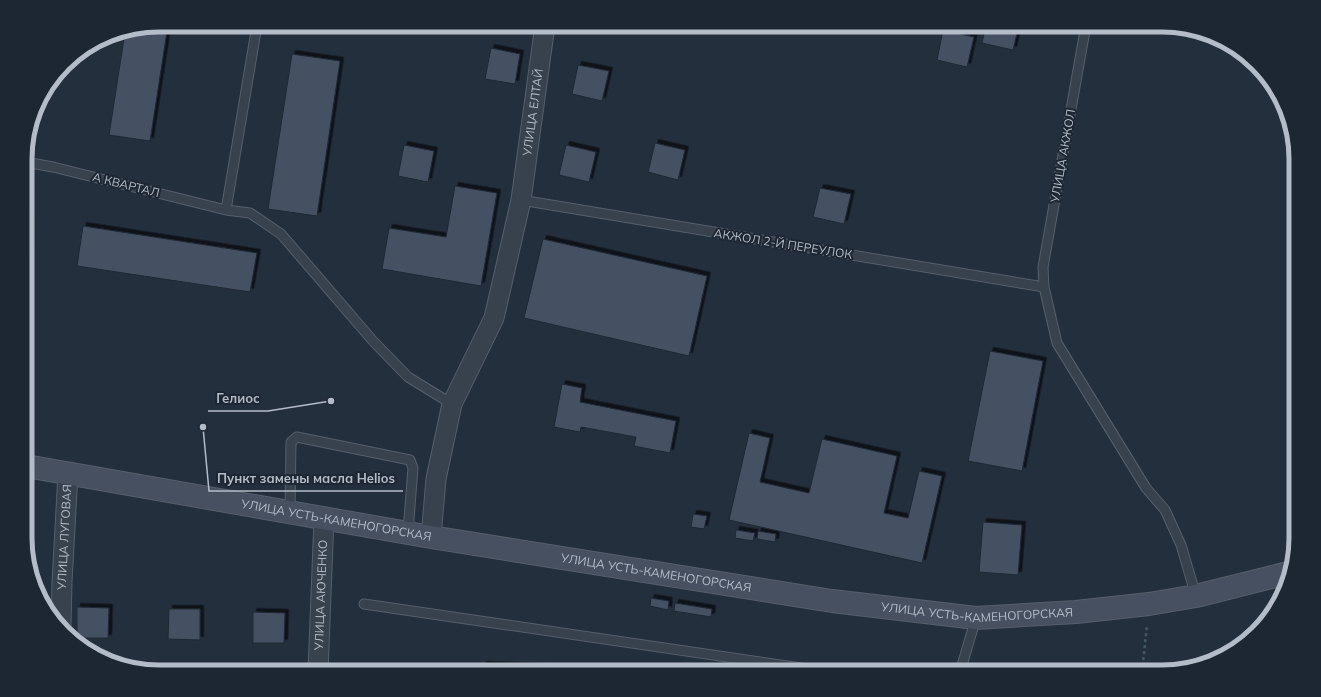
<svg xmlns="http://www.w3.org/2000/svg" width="1321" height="697" font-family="Mulish,sans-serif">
<defs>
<filter id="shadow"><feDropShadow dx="3.5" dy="-3.5" stdDeviation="0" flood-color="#0009"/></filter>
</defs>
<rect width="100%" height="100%" fill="#242f3e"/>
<path fill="#455162" stroke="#1f2835" filter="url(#shadow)" d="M159,25h9l-18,116 -41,-6 16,-103z
M986,25h33l-6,25 -31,-7z
M943,30l31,7 -7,30 -30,-7z
M491,48l29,6 -5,30 -30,-5z
M292,54l48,7 -23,155 -49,-7z
M578,65l31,6 -7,30 -30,-7z
M655,143l30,7 -7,30 -30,-8z
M404,145l30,6 -6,31 -30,-6z
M566,145l30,7 -7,30 -30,-7z
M455,186l42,7 -16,93 -99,-17 7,-41 57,9z
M820,188l31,6 -7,30 -31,-7z
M83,226l174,27 -7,39 -173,-26z
M543,239l164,37 -18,80 -165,-38z
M990,351l53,10 -21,110 -54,-10z
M562,384l20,4 -2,14 96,19 -6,32 -36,-7 2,-9 -55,-10 -1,5 -26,-5z
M749,433l21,5 -10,44 49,11 13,-54 75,17 -13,57 24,5 11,-47 23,5 -20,87 -193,-43z
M693,514l14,2 -3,13 -13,-2z
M983,522l39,3 -4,50 -39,-3z
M736,530l19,3 -2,8 -18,-3z
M758,531l18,3 -1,8 -18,-3z
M651,598l18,3 -1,9 -18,-4z
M675,603l37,6 -1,8 -37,-6z
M44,604h6v11l-2,-2z
M77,607l32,1 -1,30h-31z
M169,609h31v31l-32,-1z
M253,612l32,1 -1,30h-31z
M483,665l98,4v3h-98z"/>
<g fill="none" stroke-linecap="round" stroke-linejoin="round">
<defs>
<path id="lane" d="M1086,25l-43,242 1,20 13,56 89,145 19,22 16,35 15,51
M25,162l28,5 173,43 24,3 31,21 92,107 35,36 44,27
M521,200l523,87
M226,210l31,-185
M290,513l1,-71 6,-5 113,23 3,8 -5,64
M364,604l465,68
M960,672l16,-54"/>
<g id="street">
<path id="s1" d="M431,537l5,-58 16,-75 42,-86 27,-118 24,-175"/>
<path id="s2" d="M61,625l1,-43 6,-109"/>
<path id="s3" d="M318,672l6,-154"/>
</g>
<g id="secondary">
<path id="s4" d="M26,466l405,71 401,64 144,17 100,-6 73,-8 47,-8 92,-23"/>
</g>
</defs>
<use href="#lane" stroke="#565f6c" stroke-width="11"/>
<use href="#street" stroke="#565f6c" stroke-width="21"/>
<use href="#secondary" stroke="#565f6c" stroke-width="24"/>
<path stroke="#44595c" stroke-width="2.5" stroke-dasharray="3 3" stroke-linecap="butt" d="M1142,672l5,-47"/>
<use href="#lane" stroke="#38414e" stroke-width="9"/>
<use href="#street" stroke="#38414e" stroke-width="19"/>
<use href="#secondary" stroke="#465061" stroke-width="22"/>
</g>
<g text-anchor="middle" stroke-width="4" stroke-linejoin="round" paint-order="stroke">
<g font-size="12" fill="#b4bcc9" stroke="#1d2633">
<text dy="4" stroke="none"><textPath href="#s1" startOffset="440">УЛИЦА ЕЛТАЙ</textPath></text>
<text transform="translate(1063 156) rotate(-80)" y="4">УЛИЦА АКЖОЛ</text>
<text transform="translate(126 185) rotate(14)" y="4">А КВАРТАЛ</text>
<text transform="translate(783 244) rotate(9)" y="4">АКЖОЛ 2-Й ПЕРЕУЛОК</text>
<text dy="4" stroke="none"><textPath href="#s4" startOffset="315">УЛИЦА УСТЬ-КАМЕНОГОРСКАЯ</textPath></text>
<text dy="4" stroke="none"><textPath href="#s2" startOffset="88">УЛИЦА ЛУГОВАЯ</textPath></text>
<text dy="4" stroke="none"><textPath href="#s4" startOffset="639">УЛИЦА УСТЬ-КАМЕНОГОРСКАЯ</textPath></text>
<text dy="4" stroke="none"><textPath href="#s3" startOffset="77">УЛИЦА АЮЧЕНКО</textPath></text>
<text dy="4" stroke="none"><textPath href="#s4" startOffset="963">УЛИЦА УСТЬ-КАМЕНОГОРСКАЯ</textPath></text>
</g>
</g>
<path d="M0 0H1321V697H0ZM159 32H1162A127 127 0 0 1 1289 159V538A127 127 0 0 1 1162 665H159A127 127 0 0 1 32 538V159A127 127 0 0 1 159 32Z" fill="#1d2633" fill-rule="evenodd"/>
<path fill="none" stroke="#b4bcc9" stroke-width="5" d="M159 32H1162A127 127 0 0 1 1289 159V538A127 127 0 0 1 1162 665H159A127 127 0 0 1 32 538V159A127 127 0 0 1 159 32Z"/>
<path fill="none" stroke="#b4bcc9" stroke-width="1.5" d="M331 401L268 411H208M203 427L209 491H403"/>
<g fill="#b4bcc9" stroke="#1d2633" stroke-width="1.5">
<circle cx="331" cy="401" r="4"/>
<circle cx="203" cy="427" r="4"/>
</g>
<g font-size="13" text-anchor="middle" font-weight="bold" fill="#b4bcc9" stroke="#1d2633" stroke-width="4" stroke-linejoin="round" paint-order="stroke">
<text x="238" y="403">Гелиос</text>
<text x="306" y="483">Пункт замены масла Helios</text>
</g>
</svg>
